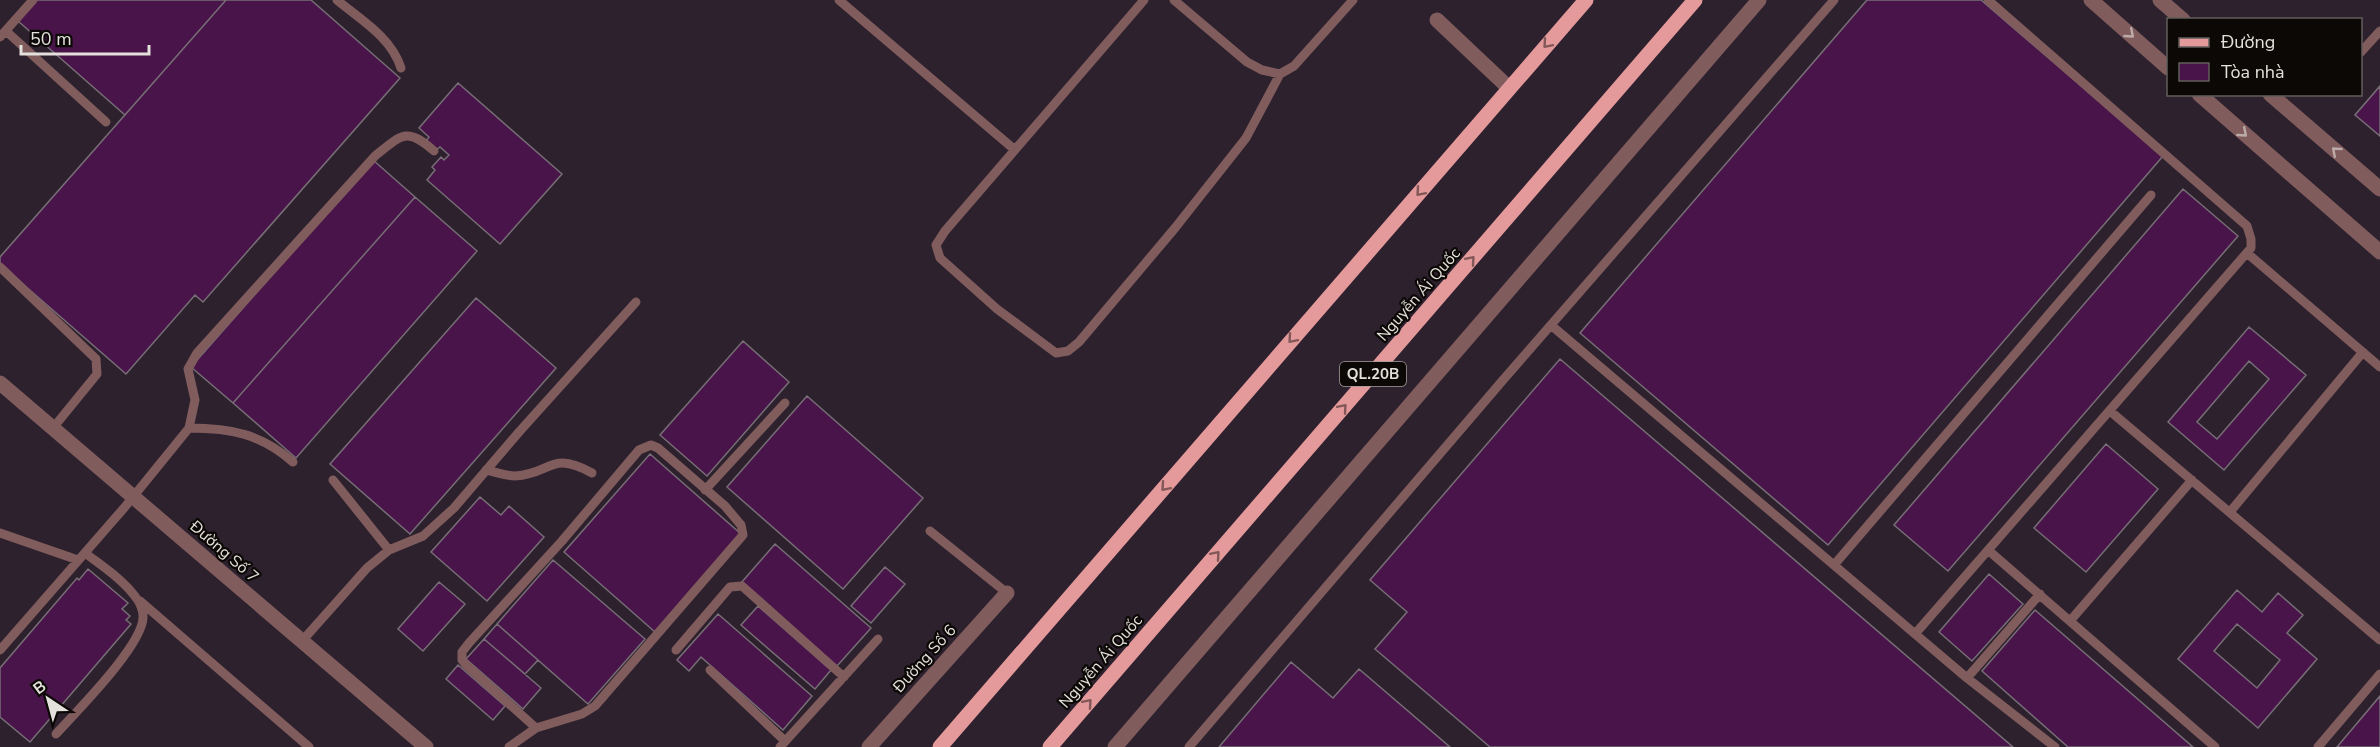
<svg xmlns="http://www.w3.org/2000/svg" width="2380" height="747" font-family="'Nunito Sans',sans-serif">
<rect width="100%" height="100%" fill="#231e17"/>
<path fill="#2d212e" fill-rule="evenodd" d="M0,0h2380v747h-2380zM2168,20h192v74h-192z"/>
<path fill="#481449" stroke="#776e76" stroke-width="1.5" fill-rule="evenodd" d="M37,0h189l-101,115 -107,-94z
M226,0h85l89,78 -197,224 -8,-7 -69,79 -126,-110v-7z
M1867,0h114l182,156 -335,389 -248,-212z
M458,83l104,91 -62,70 -73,-64 8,-10 -3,-3 9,-10 3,3 5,-5 -9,-8 -4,3 -10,-9 3,-4 -10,-9z
M2380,86v50l-25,-21z
M373,160l42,37 -182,206 -42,-36z
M2183,189l55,47 -290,335 -54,-46z
M415,197l62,54 -181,207 -63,-55z
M476,298l80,70 -146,166 -80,-70z
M2249,327l57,48 -82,95 -56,-48zM2249,361l20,18 -52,60 -20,-17z
M743,341l46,41 -82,94 -47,-41z
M1560,359l453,388h-523l-115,-98 32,-37 -37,-32z
M807,396l116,102 -80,91 -116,-102z
M2106,444l52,45 -72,83 -52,-44z
M650,454l91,80 -86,98 -91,-80z
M480,497l21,18 8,-9 35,31 -57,64 -56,-49z
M775,544l96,84 -34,38 -96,-83z
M553,560l92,79 -57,65 -91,-80z
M885,567l20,17 -34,39 -20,-17z
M88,569l40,34 -6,6 8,7 -4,4 5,4 -101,118 -30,-25v-49l77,-90 2,2z
M1989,574l34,30 -51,57 -33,-29z
M439,582l26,22 -42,47 -25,-22z
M2237,590l25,22 16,-19 25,22 -16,18 30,26 -59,69 -80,-69zM2237,624l43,36 -23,28 -43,-37z
M758,606l73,64 -16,19 -74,-64z
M2035,610l158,137h-125l-86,-76z
M718,614l94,82 -29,34 -82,-73 -12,14 -12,-11z
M497,624l41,36 -13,14 -41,-35z
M484,639l57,49 -18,21 -57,-50z
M1291,662l42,36 26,-29 91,78h-231z
M458,665l47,41 -12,14 -47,-41z
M2380,696v51h-43z"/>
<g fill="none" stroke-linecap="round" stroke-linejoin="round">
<path stroke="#805c5d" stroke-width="9" d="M337,0c24,20 54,37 64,68
M839,0l176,150
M1144,0l-199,231 -9,14 4,13 57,51 59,44 12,-2 11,-9 96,-114 71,-90 34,-64
M1174,0l73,62 15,8 18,4 14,-8 59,-66
M6,31l100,91
M0,37l33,-37
M2360,53l20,-22
M2247,253l133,114
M0,267l96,92 1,15 -44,54
M1552,326l415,352 88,69
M2110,411l270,229
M189,428c42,0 72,6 104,34
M486,470c9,2 20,6 29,6 37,-2 35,-26 77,-3
M333,480l56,70
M705,490l80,-87
M2230,512l133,-160
M930,531l77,62
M0,533l78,27
M1988,550l227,197
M1834,565l317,-370
M140,601l169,146
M2070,621l122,-141
M1915,634l336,-386v-9l-4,-13 -259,-226
M302,641l65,-73 22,-18 34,-14 31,-28 65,-76 117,-130
M0,650l124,-142 65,-80 6,-28 -7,-31 9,-16 178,-197c27,-22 32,-29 59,-5
M676,650l54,-63 12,-1 102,91
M710,670l75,71
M1967,678l73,-84
M56,734c20,-22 89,-91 87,-118 0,-5 -3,-14 -6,-17 -13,-19 -35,-33 -52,-46
M509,747l27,-19 46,-14 13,-8 148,-171 -2,-10 -16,-19 -67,-58 -7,-3 -12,5 -77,91 -93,102 -7,9v8l4,5 70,63
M780,747l98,-108
M1189,747l314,-367 331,-380
M2318,747l62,-73"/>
<path stroke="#805c5d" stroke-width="15" d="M2091,0l77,68
M2160,0l23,20
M1437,20l72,68
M2199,94l181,158
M2270,94l110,95
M0,383l426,364
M869,747l138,-154
M1115,747l644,-747"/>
<path stroke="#e4999b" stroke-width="15" d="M940,747l646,-747
M1050,747l645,-747"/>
</g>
<defs><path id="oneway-chevron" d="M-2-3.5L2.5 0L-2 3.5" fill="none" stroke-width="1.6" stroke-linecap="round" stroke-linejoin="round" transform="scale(1.5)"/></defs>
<g stroke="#bcaba9">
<use href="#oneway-chevron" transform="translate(2130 34) rotate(41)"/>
<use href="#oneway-chevron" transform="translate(2243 133) rotate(41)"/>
<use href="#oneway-chevron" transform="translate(2336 151) rotate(-139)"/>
</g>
<g stroke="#825858">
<use href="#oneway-chevron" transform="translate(1547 44) rotate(131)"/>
<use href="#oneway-chevron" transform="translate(1420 192) rotate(131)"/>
<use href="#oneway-chevron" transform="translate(1471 260) rotate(-49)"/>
<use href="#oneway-chevron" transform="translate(1292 339) rotate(131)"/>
<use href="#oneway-chevron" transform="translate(1343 408) rotate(-49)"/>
<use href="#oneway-chevron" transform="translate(1165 487) rotate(131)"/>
<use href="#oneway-chevron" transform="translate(1216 555) rotate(-49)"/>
<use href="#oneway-chevron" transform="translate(1088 703) rotate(-49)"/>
</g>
<g text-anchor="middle" stroke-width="4.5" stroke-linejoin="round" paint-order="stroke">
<rect fill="#0b0806" stroke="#a39f9b" stroke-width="1.5" x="1340" y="362" width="66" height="24" rx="4.5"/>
<g font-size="15" font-weight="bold" fill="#e4e0db">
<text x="1373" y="379">QL.20B</text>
</g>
<g font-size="16" fill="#e4e0db" stroke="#0b0806">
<text transform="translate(1418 294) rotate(-49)" y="6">Nguyễn Ái Quốc</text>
<text transform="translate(225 551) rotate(41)" y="6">Đường Số 7</text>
<text transform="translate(924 658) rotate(-48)" y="6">Đường Số 6</text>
<text transform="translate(1100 661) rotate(-49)" y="6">Nguyễn Ái Quốc</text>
</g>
</g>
<rect x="2167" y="18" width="195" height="78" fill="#0b0806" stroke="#625e5b" stroke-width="1.5"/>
<rect x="2179" y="38" width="30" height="9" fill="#e4999b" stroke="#625e5b" stroke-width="1.5"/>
<text x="2221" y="48" font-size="18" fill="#e4e0db">Đường</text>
<rect x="2179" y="63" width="30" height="18" fill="#481449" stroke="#625e5b" stroke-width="1.5"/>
<text x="2221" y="78" font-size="18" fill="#e4e0db">Tòa nhà</text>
<g transform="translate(48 699) rotate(324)" stroke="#0b0806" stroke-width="4.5" paint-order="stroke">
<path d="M0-4.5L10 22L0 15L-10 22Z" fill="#e4e0db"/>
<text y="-9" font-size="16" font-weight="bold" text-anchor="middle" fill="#e4e0db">B</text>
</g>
<path d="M21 45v9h128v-9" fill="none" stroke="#e4e0db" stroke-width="3"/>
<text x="30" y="45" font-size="18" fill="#e4e0db" stroke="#0b0806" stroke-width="4.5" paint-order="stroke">50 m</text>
</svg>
